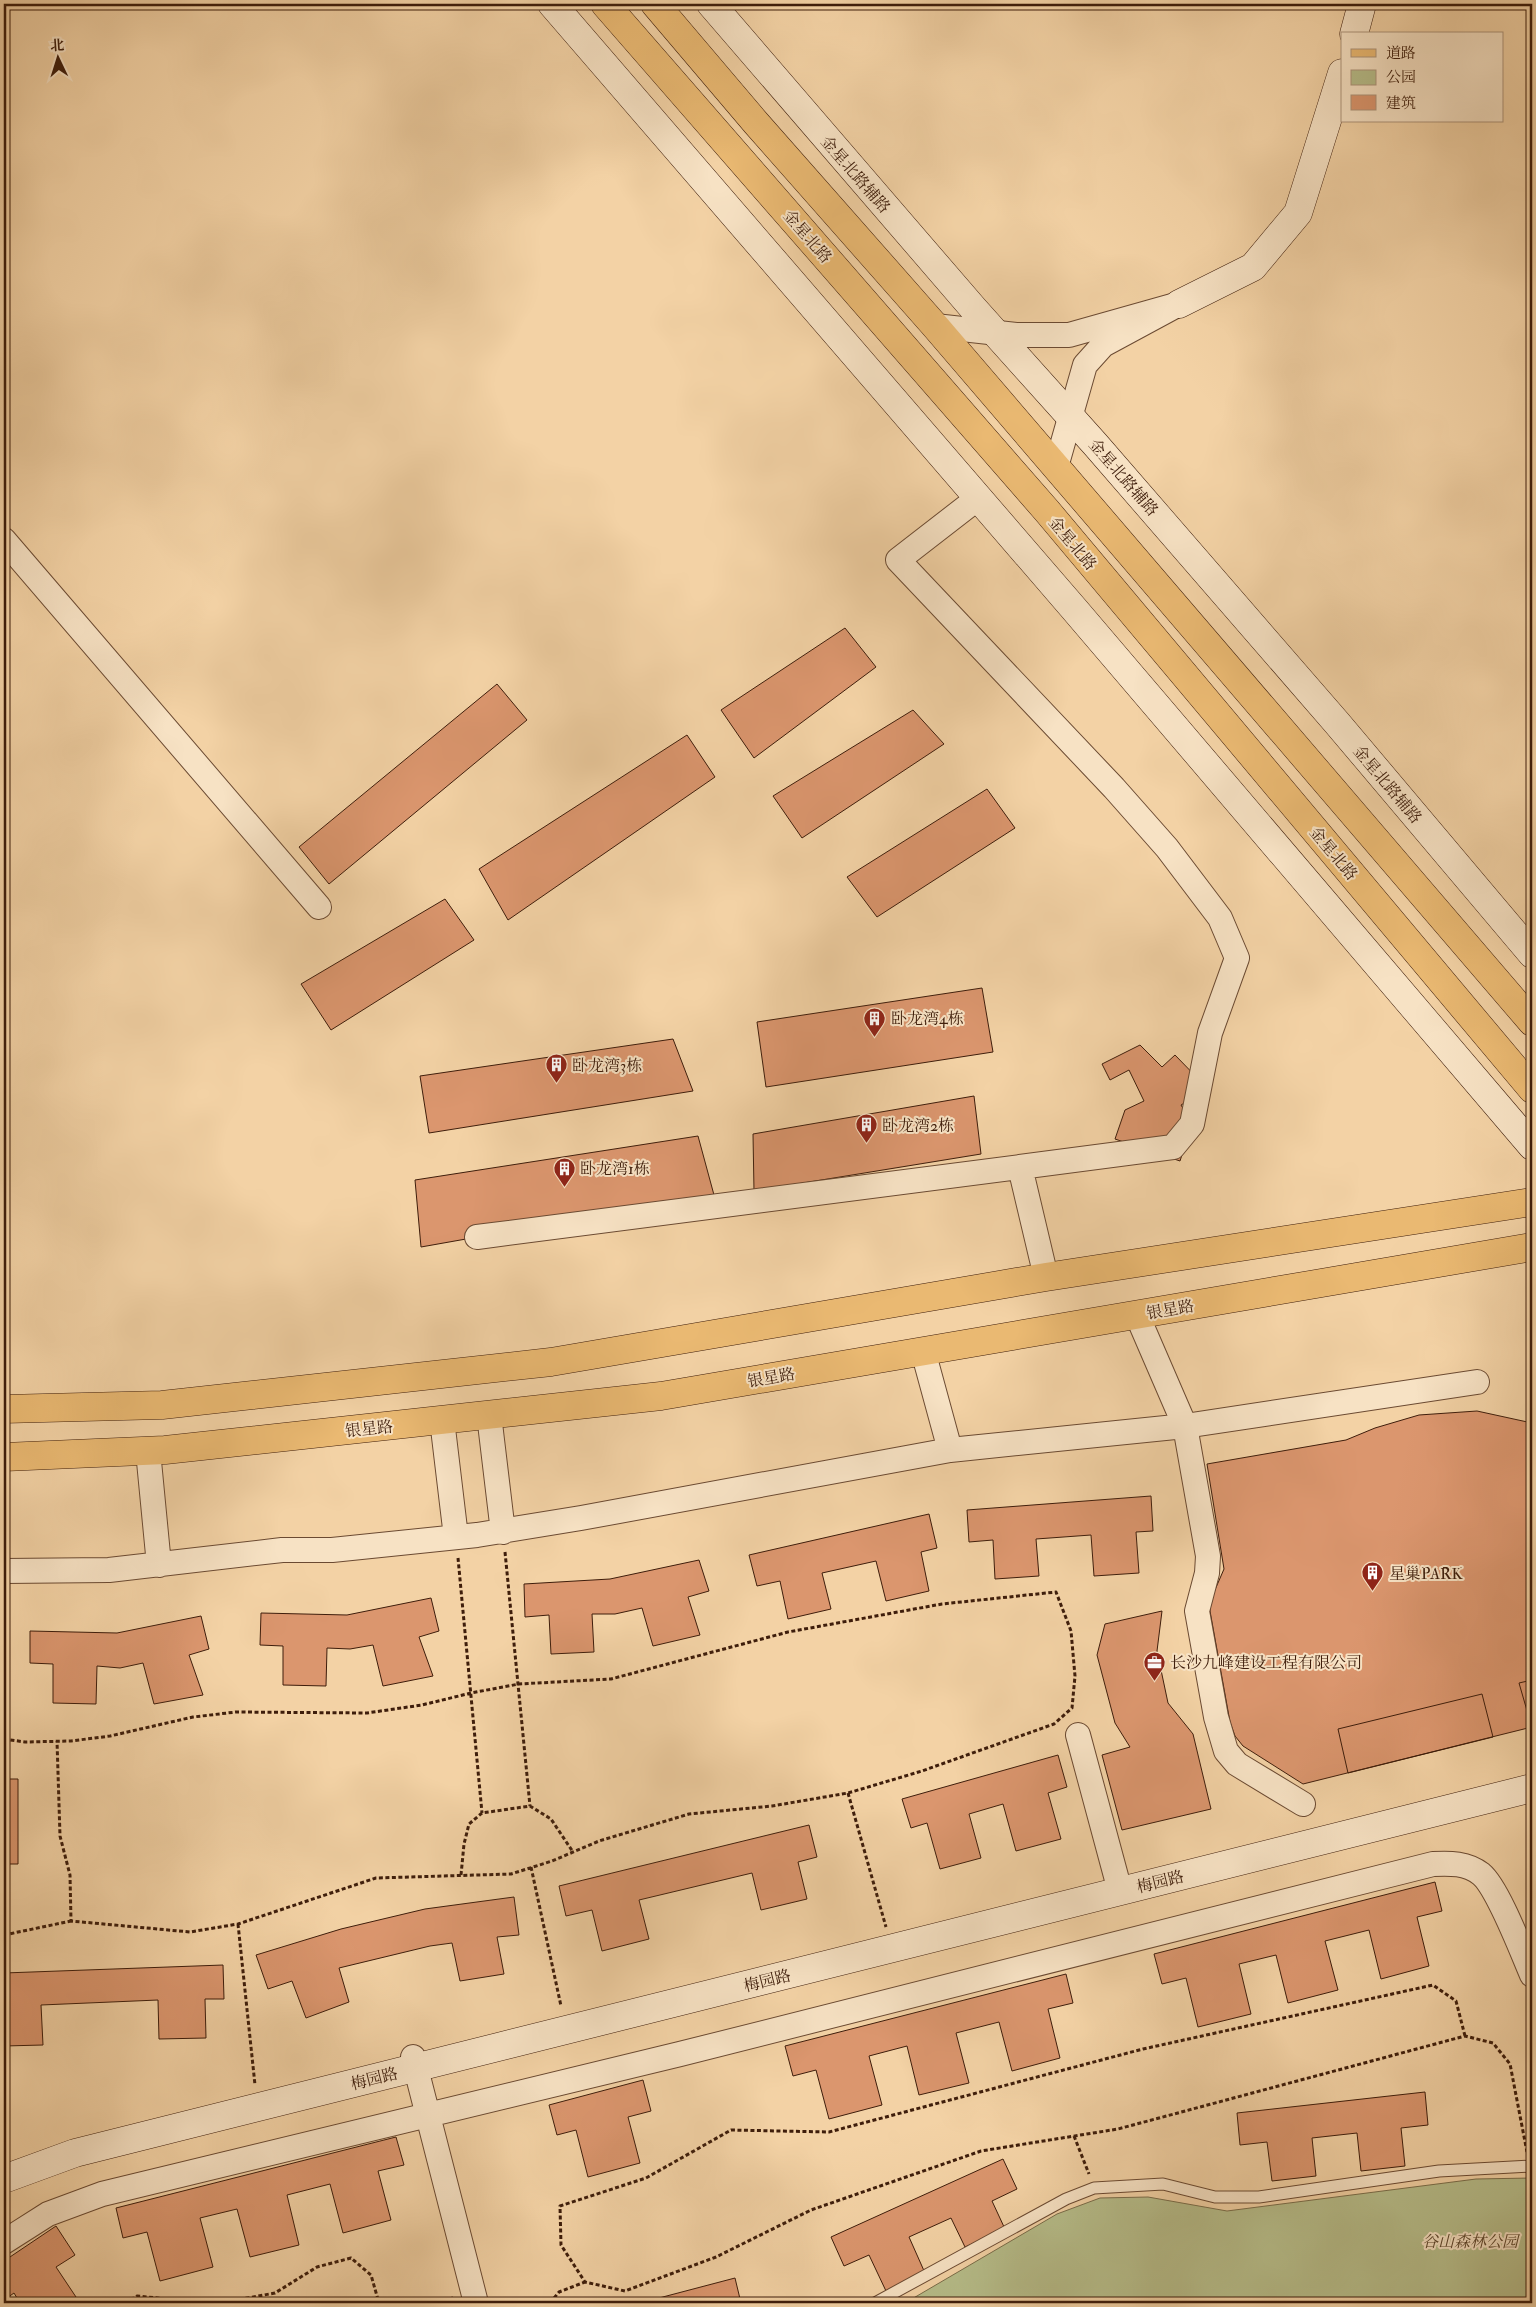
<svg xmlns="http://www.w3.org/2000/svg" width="1536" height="2307" font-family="'IM FELL Double Pica','Noto Serif SC',serif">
<rect width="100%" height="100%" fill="#f3d2a5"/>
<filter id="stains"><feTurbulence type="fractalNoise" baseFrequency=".004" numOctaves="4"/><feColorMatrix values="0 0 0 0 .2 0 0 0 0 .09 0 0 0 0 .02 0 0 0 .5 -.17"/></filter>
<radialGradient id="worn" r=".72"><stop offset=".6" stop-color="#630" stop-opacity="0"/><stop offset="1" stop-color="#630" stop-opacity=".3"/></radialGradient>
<path fill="#b6bd8a" stroke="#7a6d4a" d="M1532,2178v125h-627l152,-89 43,-16 48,-1 79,14 249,-32z"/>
<path fill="#db966e" stroke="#3e1d0b" d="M845,628l31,39 -122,91 -33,-48z
M497,684l30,36 -198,164 -30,-37z
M913,710l31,34 -142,94 -29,-42z
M687,735l28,42 -207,143 -29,-51z
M987,789l28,39 -138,89 -30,-40z
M445,899l29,41 -143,90 -30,-46z
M982,988l11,64 -227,35 -9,-65z
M673,1039l20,52 -264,42 -9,-57z
M1140,1045l22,22 13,-12 33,34 -27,16 11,19 -12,37 -65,-22 10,-29 19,-9 -15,-31 -19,10 -8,-16z
M974,1096l7,58 -227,37 -1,-57z
M698,1136l16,59 -293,52 -6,-67z
M1477,1411l55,12v304l-229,57 -60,-38 -8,-10 -5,-14 -20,-111 1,-12 13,-30 -17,-105 139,-24 29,-12 44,-13z
M1151,1496l2,35 -17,1 3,41 -45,3 -3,-41 -55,4 3,37 -44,3 -2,-39 -24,2 -2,-32z
M929,1514l8,34 -16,4 8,39 -43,10 -10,-40 -54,12 9,36 -43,10 -8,-38 -23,5 -8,-31z
M699,1560l10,31 -21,6 12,38 -47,11 -11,-38 -27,6h-23l2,38 -43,2 -2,-39 -24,2 -1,-33 86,-5z
M431,1598l8,33 -20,6 14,39 -50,10 -10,-41 -23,4 -23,-1 -1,38 -43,-1v-39l-23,-1 1,-32 86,2z
M1162,1611l-5,40 11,52 25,31 18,75 -89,21 -20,-75 28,-8 -15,-24 -18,-68 8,-31z
M201,1616l8,33 -20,6 14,40 -49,9 -11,-41 -23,5 -23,-2 -1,38 -43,-1v-39l-23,-1v-32l87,2z
M1532,1680v48l-13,-45z
M1482,1694l11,43 -145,36 -10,-44z
M1058,1755l9,32 -19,6 13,46 -45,12 -13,-47 -34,10 12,44 -41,11 -13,-46 -16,5 -9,-29z
M4,1779h14v85h-14z
M809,1825l8,32 -19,5 9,37 -46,11 -9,-37 -113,27 10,39 -47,12 -10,-41 -26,6 -7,-30z
M1435,1882l7,29 -25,6 12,49 -48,13 -12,-49 -44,11 13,49 -50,13 -12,-48 -37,9 12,50 -53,13 -12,-49 -24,6 -8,-30z
M514,1897l5,38 -22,2 7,37 -44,7 -8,-38 -22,3 -91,22 10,34 -43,16 -14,-37 -24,8 -12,-34 85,-26 84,-20z
M223,1965l1,34h-19l1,39 -47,1 -1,-39 -117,5 2,40 -39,1v-73z
M1066,1974l7,29 -25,6 12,49 -48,13 -13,-49 -43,11 13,50 -50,12 -12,-49 -38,10 13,49 -53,14 -13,-49 -23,6 -8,-30z
M643,2080l8,31 -23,6 12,46 -52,14 -12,-47 -19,5 -8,-30z
M1425,2092l3,33 -27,3 4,38 -44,5 -4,-38 -45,5 4,38 -44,5 -5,-39 -27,3 -3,-32z
M396,2137l8,28 -26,6 13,49 -48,13 -13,-49 -43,11 12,50 -49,12 -13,-48 -37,9 13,49 -53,14 -13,-49 -24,6 -7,-30z
M1003,2159l14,30 -25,12 13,28 -40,18 -14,-29 -42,19 16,36 -39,18 -17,-36 -25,11 -13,-29z
M56,2226l19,29 -19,12 24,36h-60l-6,-10 -10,7v-39z
M735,2278l6,25h-101z"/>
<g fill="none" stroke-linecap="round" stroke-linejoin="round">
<defs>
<path id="lane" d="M875,2303l191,-104 28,-11 69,-4 52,13h44l180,-26 93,-5"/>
<path id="street" d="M935,326l81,9h53l110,-31 -76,41 -18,20 -29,102
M978,498l-80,62 216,228 53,60 53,70 17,40 -27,75 -18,91 -19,23 -153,20 26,110
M4,540l315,367
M477,1237l543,-70
M1137,1315l48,111 23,130 -1,17 -10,38 19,106 10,34 11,13 66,40
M923,1351l27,99
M489,1415l14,117
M442,1420l14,117
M148,1451l11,114
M4,1571l105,-1 173,-20h50l145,-15 104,-17 369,-68 235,-24 292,-44
M1078,1735l42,156
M413,2057l63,246
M4,2242l44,-28 54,-20 578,-140 753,-190c17,-1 34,-1 48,10 17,14 41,78 51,101"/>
<path id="secondary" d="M552,4l523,606 457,536
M711,4l262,304 122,136 242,279 195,231
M1354,34l8,-30
M1179,304l74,-37 45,-54 44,-140
M4,2179l71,-26 1457,-365"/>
<path id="primary" d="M605,4l442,507 485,578
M655,4l101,119 179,203 597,696
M4,1409l158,-4 389,-43 495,-85 486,-75
M4,1457l161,-7 496,-54 871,-149"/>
</defs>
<use href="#lane" stroke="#6b4a32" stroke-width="13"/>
<use href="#street" stroke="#6b4a32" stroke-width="26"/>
<use href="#secondary" stroke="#3e1d0b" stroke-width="29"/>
<use href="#primary" stroke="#3e1d0b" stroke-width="29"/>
<path stroke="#3e1d0b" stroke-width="3" stroke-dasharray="4 2.5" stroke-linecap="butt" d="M505,1552l25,254
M458,1558l24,255
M4,1739l21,3 46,-1 39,-5 83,-19 43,-5 131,1 55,-8 49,-12 48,-9 92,-5 177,-47 154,-28 114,-12 15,39 4,45 -3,32 -18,16 -132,47 -74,22 -76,13 -83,8 -90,27 -47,20 -41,13 -135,4 -138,46 -48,8 -119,-11 -1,-46 -10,-39 -3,-95
M848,1793l38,134
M531,1867l30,139
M461,1875l3,-31 5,-20 13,-11 48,-7 21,13 22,33
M238,1924l17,161
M4,1935l67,-14
M1465,2036l-9,-35 -23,-16 -290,64 -314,83 -98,-2 -85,48 -86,28 1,39 24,37 40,9 91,-34 95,-47 170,-59 137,-22 347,-93 28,7 17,21 17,88
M1074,2136l15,38
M125,2303l12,-7 71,7
M220,2303l55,-10 42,-26 34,-9 20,17 8,28
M432,2303l21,-5
M550,2303l9,-11 26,-10"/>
<use href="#lane" stroke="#f7e2c4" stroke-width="11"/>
<use href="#street" stroke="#f7e2c4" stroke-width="24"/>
<use href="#secondary" stroke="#f7e2c4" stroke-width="28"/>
<use href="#primary" stroke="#eab972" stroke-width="28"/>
</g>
<defs>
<symbol id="building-pin" viewBox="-11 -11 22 30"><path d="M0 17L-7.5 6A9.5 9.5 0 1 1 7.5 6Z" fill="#8f2418" stroke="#f7e2c4"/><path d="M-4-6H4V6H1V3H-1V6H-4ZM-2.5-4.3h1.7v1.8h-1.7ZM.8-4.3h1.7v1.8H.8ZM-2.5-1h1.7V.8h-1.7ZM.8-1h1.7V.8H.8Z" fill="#fff"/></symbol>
<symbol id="office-pin" viewBox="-11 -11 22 30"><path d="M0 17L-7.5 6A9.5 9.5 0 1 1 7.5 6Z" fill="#8f2418" stroke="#f7e2c4"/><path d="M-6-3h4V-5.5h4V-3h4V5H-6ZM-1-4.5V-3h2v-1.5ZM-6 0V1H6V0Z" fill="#fff"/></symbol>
</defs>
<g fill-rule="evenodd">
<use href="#building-pin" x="862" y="1006" width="25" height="34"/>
<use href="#building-pin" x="544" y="1052" width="25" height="34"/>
<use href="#building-pin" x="854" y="1112" width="25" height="34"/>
<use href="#building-pin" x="552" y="1156" width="25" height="34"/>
<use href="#building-pin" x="1360" y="1560" width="25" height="34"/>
<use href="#office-pin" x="1142" y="1650" width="25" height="34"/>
</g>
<g text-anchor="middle" stroke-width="4" stroke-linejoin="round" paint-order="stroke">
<g font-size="16" fill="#3e1d0b" stroke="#f7e2c4">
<text transform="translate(856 174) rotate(49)" y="6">金星北路辅路</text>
<text transform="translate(808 236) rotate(49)" y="6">金星北路</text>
<text transform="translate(1124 477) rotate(49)" y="6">金星北路辅路</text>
<text transform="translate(1073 543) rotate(50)" y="6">金星北路</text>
<text transform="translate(1388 784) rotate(50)" y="6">金星北路辅路</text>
<text transform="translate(1334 853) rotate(50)" y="6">金星北路</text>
<text transform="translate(1170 1309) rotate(-10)" y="6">银星路</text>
<text transform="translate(771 1377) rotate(-10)" y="6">银星路</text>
<text transform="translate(369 1428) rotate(-6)" y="6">银星路</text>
<text transform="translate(1160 1881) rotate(-14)" y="6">梅园路</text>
<text transform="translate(767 1980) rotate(-14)" y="6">梅园路</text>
<text transform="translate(374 2078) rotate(-14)" y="6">梅园路</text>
</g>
<g font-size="16" fill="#3e1d0b" stroke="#f7e2c4" text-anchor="start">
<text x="891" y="1024">卧龙湾4栋</text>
<text x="572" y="1071">卧龙湾3栋</text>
<text x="882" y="1131">卧龙湾2栋</text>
<text x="580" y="1174">卧龙湾1栋</text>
<text x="1389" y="1579">星巢PARK</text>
<text x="1170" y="1668">长沙九峰建设工程有限公司</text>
</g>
<g font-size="16" font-style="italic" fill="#5c452b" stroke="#f7e2c4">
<text x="1470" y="2247">谷山森林公园</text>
</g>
</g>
<rect width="1536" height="2307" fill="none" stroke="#f3d2a5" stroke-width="20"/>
<rect x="5" y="5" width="1526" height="2297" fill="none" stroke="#3e1d0b" stroke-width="2.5"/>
<rect x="10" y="10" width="1516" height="2287" fill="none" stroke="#3e1d0b"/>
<rect x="1341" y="32" width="162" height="90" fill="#f7e2c4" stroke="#ad937a"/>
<rect x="1351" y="49" width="25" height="8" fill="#eab972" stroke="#ad937a"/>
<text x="1386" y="58" font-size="15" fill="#3e1d0b">道路</text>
<rect x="1351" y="70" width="25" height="15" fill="#b6bd8a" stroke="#ad937a"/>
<text x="1386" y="82" font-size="15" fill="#3e1d0b">公园</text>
<rect x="1351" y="95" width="25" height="15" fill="#db966e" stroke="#ad937a"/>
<text x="1386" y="108" font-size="15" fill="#3e1d0b">建筑</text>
<g transform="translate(58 58) rotate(356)" stroke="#f7e2c4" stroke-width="4" paint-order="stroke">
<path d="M0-4L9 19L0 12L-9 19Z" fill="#3e1d0b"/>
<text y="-8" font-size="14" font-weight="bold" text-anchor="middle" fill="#3e1d0b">北</text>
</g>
<rect width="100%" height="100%" filter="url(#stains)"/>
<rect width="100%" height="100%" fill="url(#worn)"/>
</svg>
